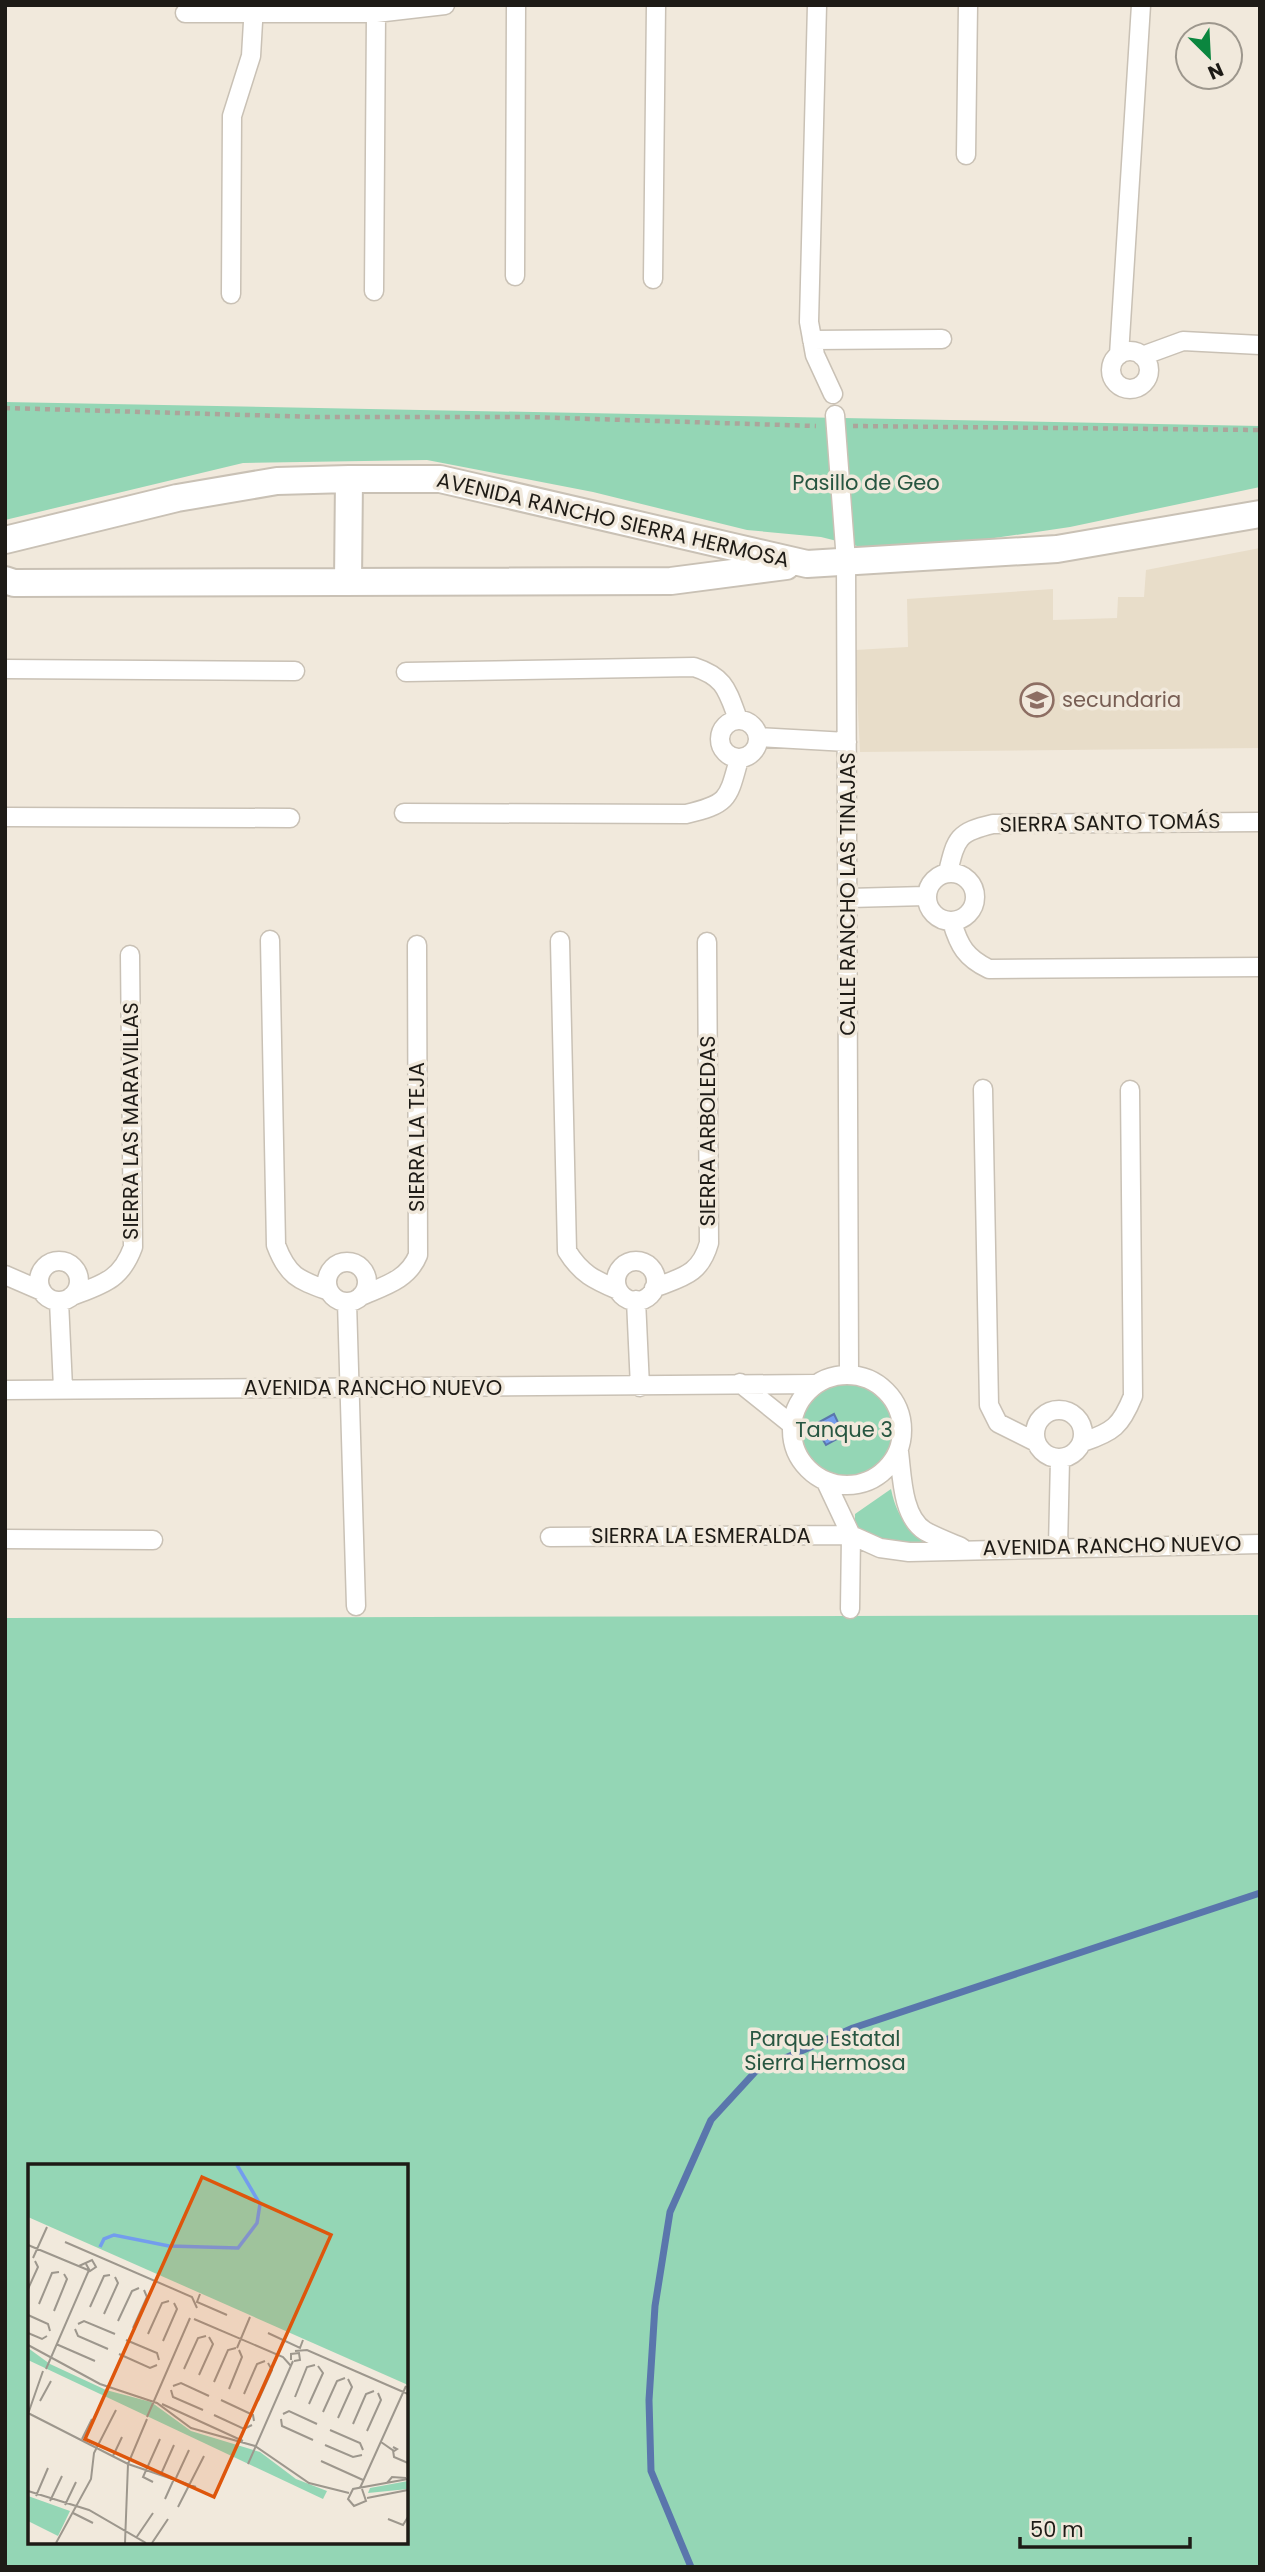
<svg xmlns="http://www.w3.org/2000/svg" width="1265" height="2572" font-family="Poppins,sans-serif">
<rect width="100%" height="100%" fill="#f1e9dc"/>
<path fill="#e8ddc9" d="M1260,548v200l-400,4 -5,-102 53,-3 -1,-48 146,-10v31l64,-2 1,-21h26l2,-27z"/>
<path fill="#94d6b5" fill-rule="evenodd" d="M5,402l1255,24v61l-190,40 -89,13 -120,7 -40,-10 -74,-7 -154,-38 -166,-32 -184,3 -238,57z
M796 1430a48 48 0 1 1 96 0a48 48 0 1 1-96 0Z
M891,1489c7,33 19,41 48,56l-58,-3 -26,-17v-11z
M1260,1615v952h-1255v-949zM30,2166h376v376h-376z"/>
<path fill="#739ded" stroke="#5a76ac" stroke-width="2" d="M834,1414l10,21 -18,10 -12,-20z"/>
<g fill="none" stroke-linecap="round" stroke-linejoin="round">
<path stroke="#5a76ac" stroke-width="7" d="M691,2567l-40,-96 -2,-71 6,-94 15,-94 41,-92 45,-49 97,-43 407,-135"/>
<defs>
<path id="street" d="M817,5l-8,317 6,33 18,39
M185,13h191l69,-8
M966,155l2,-150
M515,276l1,-271
M653,279l3,-274
M374,291l2,-278
M231,294l1,-178 19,-60 3,-51
M812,340l130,-1
M1111 370a19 19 0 1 1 38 0a19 19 0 1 1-38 0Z
M1119,355l22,-350
M1142,356l41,-15 77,4
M835,415l11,146 3,813
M5,669l290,2
M406,672l288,-5c31,10 33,23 44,52
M720 739a19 19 0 1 1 38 0a19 19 0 1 1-38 0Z
M759,737l88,5
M404,813l282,1c43,-10 42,-15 53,-55
M5,817l285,1
M948,872c8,-34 10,-40 45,-48l267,-2
M927 897a24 24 0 1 1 48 0a24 24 0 1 1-48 0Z
M849,898l77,-2
M952,922c7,24 14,36 37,47l271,-2
M270,940l6,305c12,32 23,35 53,46
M560,941l7,310c14,23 28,29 51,39
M983,1089l6,316 9,18 38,19
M616 1281a20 20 0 1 1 40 0a20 20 0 1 1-40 0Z
M39 1281a20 20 0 1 1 40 0a20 20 0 1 1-40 0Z
M327 1282a20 20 0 1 1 40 0a20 20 0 1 1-40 0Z
M5,1275l37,16
M654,1288c28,-11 46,-13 55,-45l-2,-301
M72,1296c31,-12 49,-16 61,-49l-3,-292
M361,1296c23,-10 47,-16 57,-41l-1,-310
M636,1300l4,87
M59,1301l4,87
M347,1302l9,304
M792 1430a55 55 0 1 1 110 0a55 55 0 1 1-110 0Z
M740,1383l51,41
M5,1390l809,-6
M1035 1434a24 24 0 1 1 48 0a24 24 0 1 1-48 0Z
M1083,1442c30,-10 38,-16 50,-46l-3,-306
M899,1452c3,23 3,65 26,79 11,6 24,11 36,16
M826,1482l25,53 29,13 29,4 351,-8
M550,1537l301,-2 -1,74
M5,1539l148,1
M1058,1548l2,-89"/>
<path id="secondary" d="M5,540l172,-42 100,-17 72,-2h91l367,85 250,-15 203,-35
M5,580l9,3 657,-2 115,-15
M348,582l1,-103"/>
</defs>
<use href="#street" stroke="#c9c1b5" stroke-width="21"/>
<use href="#secondary" stroke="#c9c1b5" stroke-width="30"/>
<path stroke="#aca59b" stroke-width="4.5" stroke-dasharray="5 5" stroke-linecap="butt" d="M5,408l312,9h213l286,9
M853,426l407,4"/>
<use href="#street" stroke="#fff" stroke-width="18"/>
<use href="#secondary" stroke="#fff" stroke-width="26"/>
</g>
<defs>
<symbol id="school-ring" viewBox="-11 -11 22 22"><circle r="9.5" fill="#f1e9dc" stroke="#8d6e63" stroke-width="1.5"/><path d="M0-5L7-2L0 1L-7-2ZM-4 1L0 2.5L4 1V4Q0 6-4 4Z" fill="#8d6e63"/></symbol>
</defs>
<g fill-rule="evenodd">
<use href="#school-ring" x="1018" y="681" width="38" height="38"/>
</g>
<g text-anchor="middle" stroke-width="7" stroke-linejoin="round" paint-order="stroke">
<g font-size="21" fill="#275641" stroke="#f1e9dc">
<text x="866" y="490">Pasillo de Geo</text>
<text x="844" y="1437">Tanque 3</text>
<text x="825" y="2046">Parque Estatal<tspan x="825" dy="24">Sierra Hermosa</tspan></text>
</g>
<g font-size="21" fill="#1e1b16" stroke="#f1e9dc">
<text transform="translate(613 520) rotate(13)" y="7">AVENIDA RANCHO SIERRA HERMOSA</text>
<text transform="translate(1110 823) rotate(-1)" y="7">SIERRA SANTO TOMÁS</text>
<text transform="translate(848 894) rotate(-90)" y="7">CALLE RANCHO LAS TINAJAS</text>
<text transform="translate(131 1121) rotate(-90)" y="7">SIERRA LAS MARAVILLAS</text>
<text transform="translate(708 1131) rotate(-90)" y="7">SIERRA ARBOLEDAS</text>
<text transform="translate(417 1137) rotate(-90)" y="7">SIERRA LA TEJA</text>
<text x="373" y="1395">AVENIDA RANCHO NUEVO</text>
<text x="701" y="1543">SIERRA LA ESMERALDA</text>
<text transform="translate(1112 1546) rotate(-1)" y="7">AVENIDA RANCHO NUEVO</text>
</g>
<g font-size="21" fill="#785e54" stroke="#f1e9dc" text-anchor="start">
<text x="1062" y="707">secundaria</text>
</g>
</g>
<g transform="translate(28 2164)">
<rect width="380" height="380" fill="#f1e9dc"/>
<path d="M0,1h380v220l-380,-168zM0,184l22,16 56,26 45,12 40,29 69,21 36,27 31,12 -4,8 -295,-139zM380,317v8l-40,4 2,-5zM0,332l42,15 -12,25 -30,-15z" fill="#94d6b5"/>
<path fill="none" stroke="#739ded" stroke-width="3.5" d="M72,83l4,-8 10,-4 55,11 69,2 19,-25 3,-19 -23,-39"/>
<path fill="none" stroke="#9d978d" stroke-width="2" d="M37,78l127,55 5,11M0,81l60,25M5,94l14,-31M51,102l13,-6 4,7 -6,4 -4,-7M0,125l10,-22 -3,-6M172,130l-3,8 30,13M11,140l13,-31 7,-1M62,143l14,-31 6,-1M26,147l13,-32 -3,-5M76,150l14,-31 -3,-6M0,151l20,9 2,7M166,155l89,38 8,9M90,157l14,-30 7,-3M50,160l6,-3 31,13M105,164l14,-31 -3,-7M47,165l3,7 30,13M0,169l14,6 5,-3M240,169l32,15 3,-8M120,170l14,-31 7,-2M98,176l31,13 2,7M135,177l14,-32 -3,-6M28,180l39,17M0,181l72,39 57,19 34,25 64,18 54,37 40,10M209,184l13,-31M267,187l12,-1 101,44M91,190l31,14 7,-3M263,196v-6l8,-1 1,7 -6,1M18,205l43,-99M156,205l14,-31 8,-2M171,211l14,-31 -4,-7M186,218l14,-32 8,-2M145,222l8,-3 28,13M201,225l13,-32 -3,-7M143,226l2,7 30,13M216,230l13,-30 8,-3M267,233l12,-30 8,-2M193,236l32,15 1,6M12,237l11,-20M230,237l14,-31 -4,-7M134,240l81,37M281,240l14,-31 -5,-7M295,248l14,-31 8,-3M0,249l100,51 68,23M0,250l15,-43M255,250l6,-3 28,13M186,251l30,14 8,-4M119,253l43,-99M310,254l14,-31 -4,-8M253,255l1,7 31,14M325,260l13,-30 8,-3M302,266l30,13 3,7M339,267l14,-31 -3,-7M54,275l10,-20M353,278l13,9 3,-2 -4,-2M297,281l28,12 9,-2M365,286l1,7 14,6M85,292l9,-19M293,297l42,19M220,300l45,-103M133,310l13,-29M148,314l13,-28M125,318l-10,-5 17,-38M359,319l5,-6 14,1M332,324l46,-102M334,325l4,12 -12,5 -6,-7 5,-10 55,-10M0,327l61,19 57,33M8,332l12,-28M339,334l41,-8M137,335l9,-20M22,337l12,-25M37,341l11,-23M150,343l26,-51M45,349l20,10M360,355l15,6 5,-8M108,374l17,-25M28,379l35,-64 3,-26 22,-43M97,379l3,-79 19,-45M124,379l16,-24"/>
<path fill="#de560c" fill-opacity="0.15" stroke="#de560c" stroke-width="3.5" d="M174,13l129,58 -117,262 -129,-58z"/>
<rect width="380" height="380" fill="none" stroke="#1e1b16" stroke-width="3.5"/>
</g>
<rect width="1265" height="2572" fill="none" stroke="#1e1b16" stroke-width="14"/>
<g transform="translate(1209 56) rotate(156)"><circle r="33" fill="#f1e9dc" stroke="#9d978d" stroke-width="2"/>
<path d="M0-5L12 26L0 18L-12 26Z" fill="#0b863f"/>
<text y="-10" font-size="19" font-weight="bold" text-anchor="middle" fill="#1e1b16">N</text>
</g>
<path d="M1020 2537v10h170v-10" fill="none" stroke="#1e1b16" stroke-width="3.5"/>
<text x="1030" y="2537" font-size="21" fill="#1e1b16" stroke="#f1e9dc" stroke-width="5" paint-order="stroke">50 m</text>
</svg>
